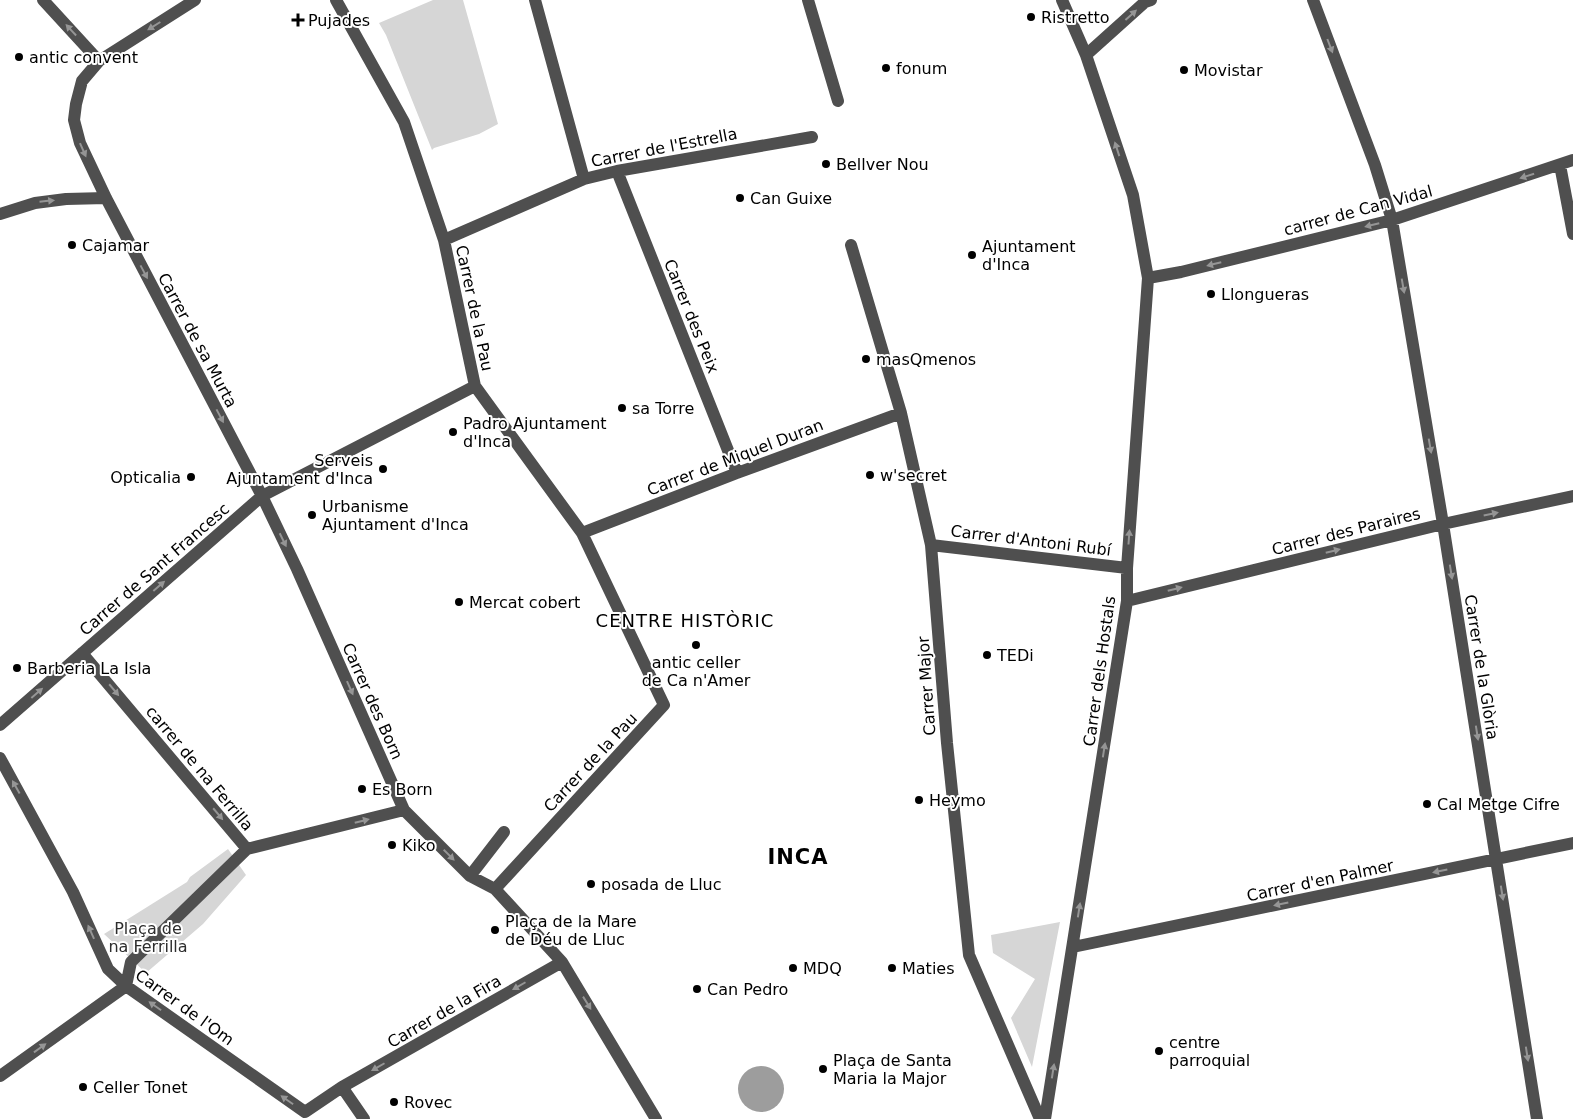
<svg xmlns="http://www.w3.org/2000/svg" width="1573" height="1119" font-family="'DejaVu Sans',sans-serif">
<rect width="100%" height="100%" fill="#fff"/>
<path fill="#d6d6d6" d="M433,0h30l35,124 -19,10 -45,14 -2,2 -46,-115 -7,-12z
M228,849l18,26 -43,49 -57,49 -42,-39 83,-52 3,-5z
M1060,922l-28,145 -21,-49 24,-39 -42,-26 -2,-18z"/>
<path fill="#9d9d9d" d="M738 1089a23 23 0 1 1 46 0a23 23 0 1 1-46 0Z"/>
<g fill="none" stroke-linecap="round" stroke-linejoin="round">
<path stroke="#4f4f4f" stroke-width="12" d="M43,0l56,61
M195,0l-96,61 -17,20 -6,23 -2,16 6,23 26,55 156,298 35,73 107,241 66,66 25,13 67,73 94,157
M336,0l68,122 40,118 31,146 107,147 82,172 -169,184
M535,0l49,179
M808,0l30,101
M1313,0l62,165 17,55 51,304 94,595
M1086,55l59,-53 6,-2
M1560,165l13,69
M617,171l120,302
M0,214l35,-11 31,-4 40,-1
M444,240l140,-61 33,-8 195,-34
M851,245l50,168 30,132 16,198 22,212 71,164
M1148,278l33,-6 211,-52 181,-60
M582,533l155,-60 164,-60
M931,545l196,23
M1127,601l316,-77 130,-28
M82,653l165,196 157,-39
M0,725l262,-229 213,-110
M0,758l73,134 35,77 18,17 179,126 37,-25 220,-125
M470,876l34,-44
M1073,947l500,-104
M126,986l5,-24 116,-113
M0,1076l126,-90
M342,1087l22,32
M1045,1119l82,-518v-33l21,-290 -15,-83 -47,-140 -24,-55"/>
</g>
<defs><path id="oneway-solid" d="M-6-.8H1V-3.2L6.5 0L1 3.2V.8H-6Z" transform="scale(1.25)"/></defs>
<g fill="#959595">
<use href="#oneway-solid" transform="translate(1131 15) rotate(-42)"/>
<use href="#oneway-solid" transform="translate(154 26) rotate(148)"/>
<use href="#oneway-solid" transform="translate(71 30) rotate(-133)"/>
<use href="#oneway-solid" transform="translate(1330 46) rotate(69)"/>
<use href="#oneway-solid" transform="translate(1117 149) rotate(-108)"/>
<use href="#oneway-solid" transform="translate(83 150) rotate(66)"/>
<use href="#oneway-solid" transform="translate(1527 176) rotate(162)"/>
<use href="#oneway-solid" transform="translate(47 201) rotate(-6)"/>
<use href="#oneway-solid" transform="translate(1372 225) rotate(166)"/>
<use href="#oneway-solid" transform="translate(1214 264) rotate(166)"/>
<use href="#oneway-solid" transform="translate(144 272) rotate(62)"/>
<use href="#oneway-solid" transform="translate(1403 286) rotate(80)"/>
<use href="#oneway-solid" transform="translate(220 416) rotate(62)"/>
<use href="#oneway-solid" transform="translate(1430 446) rotate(80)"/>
<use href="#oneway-solid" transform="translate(1491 514) rotate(-12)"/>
<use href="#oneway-solid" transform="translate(1129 537) rotate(-86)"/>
<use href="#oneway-solid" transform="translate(283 540) rotate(64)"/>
<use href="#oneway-solid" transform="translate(1333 551) rotate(-14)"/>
<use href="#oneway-solid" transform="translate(1451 572) rotate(81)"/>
<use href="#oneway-solid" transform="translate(159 586) rotate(-41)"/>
<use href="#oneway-solid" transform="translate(1175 589) rotate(-14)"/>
<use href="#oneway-solid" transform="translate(350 688) rotate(66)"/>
<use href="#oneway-solid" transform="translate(114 690) rotate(50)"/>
<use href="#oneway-solid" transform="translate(37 693) rotate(-41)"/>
<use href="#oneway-solid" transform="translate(1477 733) rotate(81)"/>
<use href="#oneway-solid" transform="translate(1104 750) rotate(-81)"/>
<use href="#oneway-solid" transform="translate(16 787) rotate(-119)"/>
<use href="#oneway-solid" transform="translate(218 814) rotate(50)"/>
<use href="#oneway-solid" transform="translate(362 821) rotate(-14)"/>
<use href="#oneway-solid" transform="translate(449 855) rotate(45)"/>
<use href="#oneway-solid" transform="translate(1440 871) rotate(168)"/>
<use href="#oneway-solid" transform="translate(1502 893) rotate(81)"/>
<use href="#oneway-solid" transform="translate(1281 904) rotate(168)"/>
<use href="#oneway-solid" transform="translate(1079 910) rotate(-81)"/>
<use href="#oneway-solid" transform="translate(91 932) rotate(-114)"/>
<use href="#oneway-solid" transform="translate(519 986) rotate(150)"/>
<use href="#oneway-solid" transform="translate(587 1003) rotate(58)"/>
<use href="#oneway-solid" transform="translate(155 1006) rotate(-145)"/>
<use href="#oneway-solid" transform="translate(40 1048) rotate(-36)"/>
<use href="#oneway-solid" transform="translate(1527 1054) rotate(81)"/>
<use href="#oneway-solid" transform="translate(378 1067) rotate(150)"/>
<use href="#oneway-solid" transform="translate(1053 1071) rotate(-81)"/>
<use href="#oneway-solid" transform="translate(287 1100) rotate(-145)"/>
</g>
<g fill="#000" stroke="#fff" stroke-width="2">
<circle cx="1031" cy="17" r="5"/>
<path d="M295.5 12.5h5v5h5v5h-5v5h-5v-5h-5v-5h5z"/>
<circle cx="19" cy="57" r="5"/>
<circle cx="886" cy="68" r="5"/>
<circle cx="1184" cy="70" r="5"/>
<circle cx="826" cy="164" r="5"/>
<circle cx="740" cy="198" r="5"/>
<circle cx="72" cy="245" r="5"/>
<circle cx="972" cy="255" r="5"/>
<circle cx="1211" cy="294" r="5"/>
<circle cx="866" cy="359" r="5"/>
<circle cx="622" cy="408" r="5"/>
<circle cx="453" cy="432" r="5"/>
<circle cx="383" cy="469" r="5"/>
<circle cx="870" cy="475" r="5"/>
<circle cx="191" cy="477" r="5"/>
<circle cx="312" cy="515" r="5"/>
<circle cx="459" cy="602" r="5"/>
<circle cx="696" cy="645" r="5"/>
<circle cx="987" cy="655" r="5"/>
<circle cx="17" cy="668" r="5"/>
<circle cx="362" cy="789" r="5"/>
<circle cx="919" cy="800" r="5"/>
<circle cx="1427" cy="804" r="5"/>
<circle cx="392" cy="845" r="5"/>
<circle cx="591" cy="884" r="5"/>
<circle cx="495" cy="930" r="5"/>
<circle cx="793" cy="968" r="5"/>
<circle cx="892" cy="968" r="5"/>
<circle cx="697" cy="989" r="5"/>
<circle cx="1159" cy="1051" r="5"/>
<circle cx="823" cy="1069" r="5"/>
<circle cx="83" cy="1087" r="5"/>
<circle cx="394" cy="1102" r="5"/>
</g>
<g text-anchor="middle" stroke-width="4" stroke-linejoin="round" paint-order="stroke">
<g font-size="16" fill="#000" stroke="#fff" text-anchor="start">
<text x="1041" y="23">Ristretto</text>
<text x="308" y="26">Pujades</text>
<text x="29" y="63">antic convent</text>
<text x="896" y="74">fonum</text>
<text x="1194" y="76">Movistar</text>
<text x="836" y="170">Bellver Nou</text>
<text x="750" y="204">Can Guixe</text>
<text x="82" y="251">Cajamar</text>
<text x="982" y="252">Ajuntament<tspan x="982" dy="18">d'Inca</tspan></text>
<text x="1221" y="300">Llongueras</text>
<text x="876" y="365">masQmenos</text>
<text x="632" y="414">sa Torre</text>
<text x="463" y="429">Padro Ajuntament<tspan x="463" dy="18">d'Inca</tspan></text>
<text x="373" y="466" text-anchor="end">Serveis<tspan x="373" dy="18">Ajuntament d'Inca</tspan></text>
<text x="880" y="481">w'secret</text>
<text x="181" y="483" text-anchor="end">Opticalia</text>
<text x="322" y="512">Urbanisme<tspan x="322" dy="18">Ajuntament d'Inca</tspan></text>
<text x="469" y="608">Mercat cobert</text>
<text x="997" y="661">TEDi</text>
<text x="696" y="668" text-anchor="middle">antic celler<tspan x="696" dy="18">de Ca n'Amer</tspan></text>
<text x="27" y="674">Barberia La Isla</text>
<text x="372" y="795">Es Born</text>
<text x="929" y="806">Heymo</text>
<text x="1437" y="810">Cal Metge Cifre</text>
<text x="402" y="851">Kiko</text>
<text x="601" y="890">posada de Lluc</text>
<text x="505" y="927">Plaça de la Mare<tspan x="505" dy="18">de Déu de Lluc</tspan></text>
<text x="803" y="974">MDQ</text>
<text x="902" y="974">Maties</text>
<text x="707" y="995">Can Pedro</text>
<text x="1169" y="1048">centre<tspan x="1169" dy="18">parroquial</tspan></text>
<text x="833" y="1066">Plaça de Santa<tspan x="833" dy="18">Maria la Major</tspan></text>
<text x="93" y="1093">Celler Tonet</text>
<text x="404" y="1108">Rovec</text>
</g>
<g font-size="16" fill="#000" stroke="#fff">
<text transform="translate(664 147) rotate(-11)" y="6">Carrer de l'Estrella</text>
<text transform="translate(1358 210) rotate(-15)" y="6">carrer de Can Vidal</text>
<text transform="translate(475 308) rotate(78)" y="6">Carrer de la Pau</text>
<text transform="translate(692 316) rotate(68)" y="6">Carrer des Peix</text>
<text transform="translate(198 340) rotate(62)" y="6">Carrer de sa Murta</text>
<text transform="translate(735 457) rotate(-21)" y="6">Carrer de Miquel Duran</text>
<text transform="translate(1346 531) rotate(-14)" y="6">Carrer des Paraires</text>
<text transform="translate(1031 540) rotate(7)" y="6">Carrer d'Antoni Rubí</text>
<text transform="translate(154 569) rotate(-41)" y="6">Carrer de Sant Francesc</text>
<text transform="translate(1482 667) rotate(81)" y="6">Carrer de la Glòria</text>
<text transform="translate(1099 671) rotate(-82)" y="6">Carrer dels Hostals</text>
<text transform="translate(926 686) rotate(-94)" y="6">Carrer Major</text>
<text transform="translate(373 701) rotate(66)" y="6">Carrer des Born</text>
<text transform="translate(590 762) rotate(-47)" y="6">Carrer de la Pau</text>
<text transform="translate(200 768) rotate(50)" y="6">carrer de na Ferrilla</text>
<text transform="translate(1320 880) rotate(-12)" y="6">Carrer d'en Palmer</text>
<text transform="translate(185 1007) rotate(36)" y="6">Carrer de l'Om</text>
<text transform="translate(444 1011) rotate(-30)" y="6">Carrer de la Fira</text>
</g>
<g font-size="16" fill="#2d2d2d" stroke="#fff">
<text x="148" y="934">Plaça de<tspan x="148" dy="18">na Ferrilla</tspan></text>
</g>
<g font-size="18" letter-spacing="1" fill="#000" stroke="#fff">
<text x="685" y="627">CENTRE HISTÒRIC</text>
</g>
<g font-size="21" font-weight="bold" letter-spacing="1" fill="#000" stroke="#fff">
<text x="798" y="864">INCA</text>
</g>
</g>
</svg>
